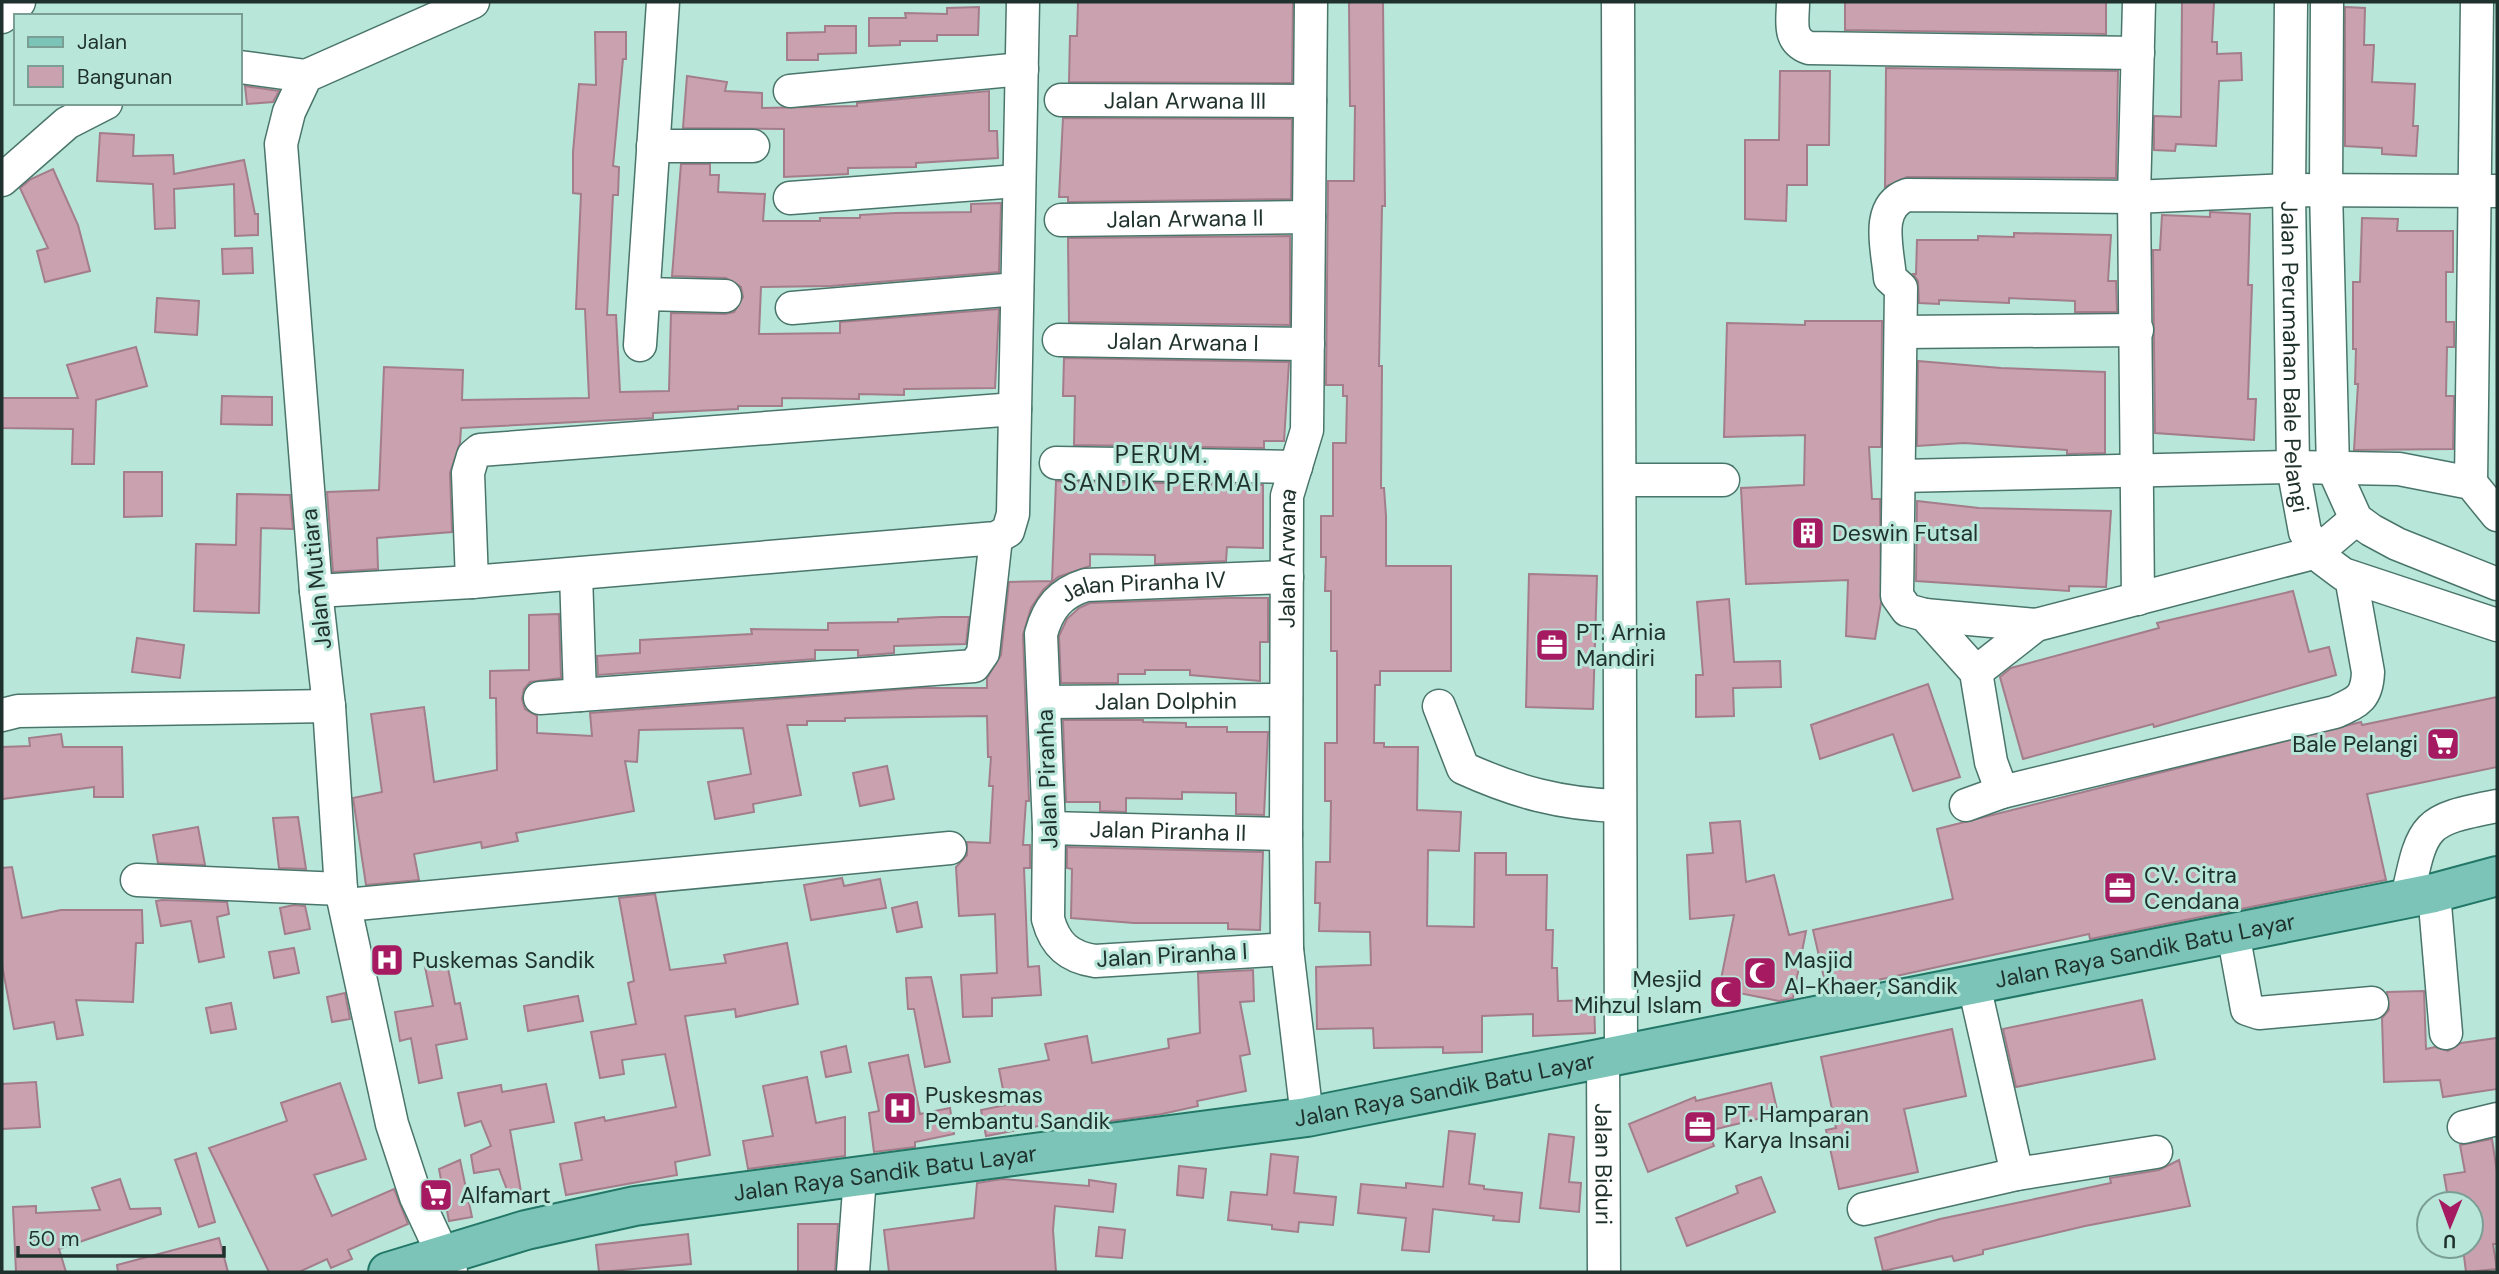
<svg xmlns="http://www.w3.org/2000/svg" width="2499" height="1274" font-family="'DM Sans',sans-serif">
<rect width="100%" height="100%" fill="#b8e6d9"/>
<path fill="#caa2af" stroke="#a37d8a" stroke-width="2" d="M1078,2h215l-1,81 -223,-1 1,-46h7z
M1349,2h34l2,204h-3l-3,160h3l-1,122h3l2,28v50h65v105h-71v14h-5l-1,58h10v4h34l-1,63 44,2 -2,39 -31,-1 -1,76 47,1 1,-74h31v22h41l-1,55h7l-1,38h5l1,33 36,-1 1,33 -62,3v-22l-51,2v36l-39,1v-6l-69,1 -1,-20 -56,1 -1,-62 55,-2 -1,-33 -51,-1 1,-28h-5l1,-41h14l1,-61h-6v-58h12v-92h-6v-60h-6l1,-34h-5v-41h12v-73h13l1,-47h-4v-11h-17l2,-204h26l1,-75h-5z
M1845,2h261v32l-261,-4z
M2182,2h32l-2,40h5v12l24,-1 1,27 -23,1 -3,65 -40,-2 -1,7 -21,-1v-34l27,1z
M979,7l-1,28h-41v6h-37v4l-31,1v-28h37l-1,-5 42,1v-6z
M2345,7l20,1 -1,37h10l-2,37 43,2 -2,42h5l-2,30 -34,-2v-6l-37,-2z
M825,26h31v27l-38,1v6h-31v-27l38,-1z
M595,32h31v27h-3l-10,107 6,1 -1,28h-5l-6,120h9l4,77 49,-1 2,-78 54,1 9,-2 9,-15 -2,-10 -15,-9 -54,-2 9,-112h29v11h9l-1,17 47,2 -2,27h57v-3h40v-3l36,-2 75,-1v-8l30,-1 -2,69 -168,14 -70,1 -2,47 81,-1v-11l159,-13 -4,79 -91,1v6l-45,-1v5l-77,-1v8h-44v3l-85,4v5l-192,10 -1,15 -10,30 2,59 -75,6 1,31 -45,3 -6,-80 52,-2 5,-123 79,3 -1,30 127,-2 -4,-89h-9l5,-115 -8,-1v-41l6,-68 17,1z
M1886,68l232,3 -2,107 -209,-1 -22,10z
M1780,71h50l-1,74h-22v40h-20l-1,36 -41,-2v-79h34z
M687,76l40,6 -2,9 37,2v15l95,-2v-3l132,-12v40h8l1,27 -82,5v4l-68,1v6l-64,3v-48l-101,-1z
M245,86l34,5 -6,11 -26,2z
M1063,118l229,1 -1,80 -223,3v-5h-9z
M100,133l34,2 -1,21 40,-1 1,19 70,-14 11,54h3v21l-23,1 -1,-52 -60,5 1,39 -20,1 -2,-45 -56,-3z
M53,169l25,56 12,46 -45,11 -8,-31 11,-3 -28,-60 11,-9z
M2210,212l40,2 -2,71h4l-4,114h8l-2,41 -99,-7 -2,-183h7l2,-35 48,2z
M2362,218l36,1 -1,12h56v41h-7v50h8v25h-7l-1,49h8l-1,53 -99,1 4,-66h-3l1,-35h-3v-67h7z
M2014,233l97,2 -3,46h8l1,31h-42v-11l-66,-3v5l-70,-3v4l-20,-1 -1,-22 -5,-7h3l1,-34h61v-4l36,1z
M1290,236v89l-221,-3 -1,-84z
M252,248l1,25 -30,1 -1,-25z
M157,298l42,3 -2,34 -42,-3z
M1805,321h77l-1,126h-12l3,52h8l1,104 -6,36 -29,-3 2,-56 -102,4 -5,-96 63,-3 1,-50 -81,2 3,-114 78,2z
M136,347l11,39 -51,14 -2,64h-22l1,-35 -71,-1v-30h76l-11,-33z
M1064,358l225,4 -5,79h-20v7l-190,-3 1,-49h-12z
M1918,361l83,7 104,4v81l-38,1v-4l-103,-7 -47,3z
M222,396l50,1v28l-51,-1z
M124,472h38v44l-38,1z
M1056,481l207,4v63l-36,-1 -1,14 -71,3v-9l-65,-1v12l-32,11 -15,13 -12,18 -8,27 6,166h-3l-3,44h7v23h-6l4,99 11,-1 2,29 -49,3v18l-29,1 -2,-42 36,-2 -2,-59 -36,2 -3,-49 11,-12v-13l23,1 3,-57h-4l2,-29h-3l-1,-41 -142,2v3h-38v4h-20l14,70 -48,9 1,8 -39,7 -7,-37 43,-8 -8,-46 -104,2 -2,32 -12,-1 9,50 -118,22 2,8 -36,7 -1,-6 -67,12 5,26 -53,5 -13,-87 29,-6 -11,-78 53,-7 10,75 63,-12 -1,-72h-6v-27l39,-1v-55l30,-1 2,64 -31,4 -6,7 -2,10 3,10 12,7v17l55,3 -2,-23 329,-25h68v-10l14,-23 8,-73 43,-1z
M237,494l53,1 3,34 -32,-1 -2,85 -65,-2 2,-67 40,1z
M1917,501l62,7 132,3 -5,76 -37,-1v5l-153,-10z
M1529,574l68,2 -4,133 -67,-2z
M2293,591l16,61 20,-5 7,28 -182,52 -1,-3 -130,35 -23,-82 11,-9 148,-40 -2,-5z
M1228,598h40v44h-8v39l-70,-6v-5h-45v4h-27v9h-57l-2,-47 8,-17 12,-11 11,-5z
M1729,599l5,63 46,-1 1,26 -48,1 1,28 -38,1v-42h7l-6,-73z
M941,617h28l-3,27 -72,2v7l-36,3v-6h-43v9l-217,16 -1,-19 43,-3v-13l112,-6 -1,-5 77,1v-7l70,-1v-3z
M137,638l47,7 -4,33 -48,-6z
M1928,684l32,93 -47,14 -20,-57 -73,25 -9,-34z
M2497,697v70l-130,27 19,86 -296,59 -1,-5 -262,57 -14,-61 140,-31 -16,-70 424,-107 1,3z
M1063,720h80v2l43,1v4h41v5h41l-4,83 -28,-1v-21l-54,-1v7l-56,-1v14l-26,-1v-9h-34z
M61,734l2,13h59l1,50h-29v-10l-92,12v-52l28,-1 -1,-8z
M887,766l7,33 -34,7 -7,-33z
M298,817l8,52 -27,-1 -6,-50z
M1740,821l6,61 28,-7 15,60 17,-4 -13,67 -14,3 -60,-12 15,-74 -44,4 -3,-64 26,-2 -3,-30z
M198,827l7,38 -47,-2 -5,-28z
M1067,847l196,5 -3,78 -32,-1v-6h-94l-63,-5 1,-49 -5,-1z
M12,867l10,51 39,-8h81l1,33h-7l-3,59 -57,-2 7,35 -26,4 -3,-17 -40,7 -12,-64v-97z
M842,878l2,8 36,-7 6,29 -75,12 -7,-35z
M655,894l15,76 56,-7 -2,-8 63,-12 11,61 -62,13 -1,-8 -50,7 25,139 -35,7 2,13 -111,20 -6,-31 22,-4 -7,-37 29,-6 1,4 71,-14 -11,-53 -43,6 2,14 -24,4 -9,-46 45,-8 -8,-41 6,-2 -15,-83z
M162,900l65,2 2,12 -12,3 7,40 -25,5 -8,-41 -30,5 -5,-25z
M917,902l5,25 -25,5 -5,-24z
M294,905l11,1 5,23 -25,5 -5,-26z
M294,948l5,25 -25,5 -5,-26z
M447,963l8,41 5,-1 7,36 -31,6 6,33 -23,5 -8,-45 -11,3 -5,-29 38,-6 -8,-39z
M1253,970l1,31 -14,1 10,52 -10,2 6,35 -49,10 1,5 -36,8 -117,16 -1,-5 -58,11 -5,-26 25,-5 -7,-36 50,-9 -4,-16 42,-8 5,27 77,-15 -1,-9 32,-6 -2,-60z
M931,977l19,85 -25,5 -11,-58h-6l-2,-31z
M2424,991l2,58 9,-2 13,4 13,-8 36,-5v51l-54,8 -3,-17 -56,2 -2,-64 7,-8 -2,-18z
M345,993l5,26 -18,3 -5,-25z
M578,996l5,25 -55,10 -4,-25z
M2142,1000l13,59 -139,28 -13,-58z
M231,1003l5,26 -25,4 -5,-25z
M1952,1029l14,67 -62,13 14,63 -79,17 -13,-59 10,-2 -15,-71z
M846,1046l5,26 -25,5 -5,-25z
M908,1055l12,59 30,-6 4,26 -39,8v5l-41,5 -5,-39 10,-2 -10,-48z
M807,1077l9,46 29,-6v39l-97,13 -5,-28 30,-5 -10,-50z
M36,1082l4,45 -38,2v-45z
M340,1083l26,76 -52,16 18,41 62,-27 14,35 -60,26 4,9 -21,9 -4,-9 -28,13h-30l-60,-124 78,-27 -6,-18z
M1771,1083l7,31 -70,17 6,15 -66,26 -19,-48 66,-27 1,4z
M546,1084l8,38 -44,8 12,67 -11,3 -12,-31 -25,4 -3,-18 20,-9 -10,-25 -16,5 -7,-33 43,-8 1,7z
M1449,1131l26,3 -6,50 15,2v3l38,4 -3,29 -26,-2 1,-4 -61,-7 -4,43 -27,-2 4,-32 -48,-5 3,-29 45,4v-5l37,4z
M1549,1134l25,3 -5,45 12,1 -2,29 -39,-4z
M2492,1139l5,33v72h-4l4,25 -31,3 -3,-24 8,-1v-43h-22l-5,-29 21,-3 -5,-27z
M196,1153l19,69 -16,5 -24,-67z
M1271,1154l27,3 -4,36 42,4 -3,28 -34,-3 -1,10 -26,-3v-4l-44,-5 3,-28 36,3z
M460,1160l12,57 -23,4 -10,-52z
M2179,1160l11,46 -105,20 -102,24v4l-29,7 -2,-5 -69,15 -8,-33 65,-19 171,-36 -1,-5 49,-8z
M1179,1166l27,3 -3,29 -26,-3z
M1761,1177l14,35 -88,34 -11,-28 62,-25 -2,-7z
M120,1179l10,30 30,-1 1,6 -102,35 7,23h-50l-3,-65 23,-1v7l64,-3 -8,-22z
M1002,1179l87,7v-6l27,4 -3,28 -58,-6 -2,24 3,42h-167l-5,-42 90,-12 3,-35z
M798,1224h40l-3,48h-37z
M1099,1227l26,3 -3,28 -26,-2z
M688,1234l3,30 -92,8 -3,-27z
M219,1238l9,34h-110l-1,-7z"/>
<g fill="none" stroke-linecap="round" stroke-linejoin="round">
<defs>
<g id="minor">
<path d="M1618,2l3,1051"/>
<path d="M1793,2c0,19 -6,38 16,46l329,5"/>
<path id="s1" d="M2291,2l-2,188 4,277 12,65 18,27 20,15 154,51"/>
<path d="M2327,2l-1,188 7,278 23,51 15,11 26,14 100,40"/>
<path d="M2,17l17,-15"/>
<path d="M240,67l66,9"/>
<path d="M790,91l232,-22"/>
<path id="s2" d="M1061,100l249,1"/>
<path d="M653,146h100"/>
<path d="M2,180l65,-57 39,-20"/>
<path d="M790,198l228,-17"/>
<path id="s3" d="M1061,220l248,-3"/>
<path d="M644,294l81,2"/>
<path d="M792,308l225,-19"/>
<path d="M1901,332l236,-2"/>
<path id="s4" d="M1059,340l249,4"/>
<path d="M640,345l23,-343"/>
<path d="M1056,463l240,4"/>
<path d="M1900,476l393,-9 106,2 72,14 26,32"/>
<path d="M1621,480h102"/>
<path d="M2471,483l6,-481"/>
<path d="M576,574l4,121"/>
<path d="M2351,577l17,95c-1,27 -11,30 -33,40l-333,80 -11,-30 -15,-90 -51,-57 -18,-5 -10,-14 4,-308 -11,-10c-2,-28 -16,-71 17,-83l227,2 155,-7 208,1"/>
<path d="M472,582l-4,-109 5,-17 7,-6 535,-41"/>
<path d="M316,591l156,-9 524,-44 12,-7 5,-17 10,-512"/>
<path d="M2138,599l-4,-402 5,-195"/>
<path d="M1925,615l111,10"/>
<path d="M1976,672l60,-47 281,-73 39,-33"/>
<path d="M540,698l434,-32 9,-13 13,-115"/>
<path id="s5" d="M1045,702l241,-2"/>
<path d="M1439,706l24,62c53,24 97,36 156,38"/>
<path d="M2,715l16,-4 311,-5"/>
<path d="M1966,805l36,-13"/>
<path id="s6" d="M1049,828l237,6"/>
<path d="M137,880l204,9"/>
<path d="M2434,893l12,140"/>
<path d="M2407,898c16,-73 15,-78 90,-92"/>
<path d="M346,905l604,-57"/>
<path d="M2233,933l14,76 12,4 113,-10"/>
<path id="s7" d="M1287,949l-192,12c-26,-4 -40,-16 -47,-42l1,-91 -8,-194c7,-26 19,-41 45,-49l201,-8"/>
<path d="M1974,985l43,189"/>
<path id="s8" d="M1603,1057l1,215"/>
<path id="s9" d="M1307,1117l-20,-168 -1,-115 1,-338 20,-66 4,-428"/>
<path d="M2464,1127l33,-8"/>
<path d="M1864,1209l153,-35 139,-22"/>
<path d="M451,1272l-35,-75 -24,-73 -51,-235 -12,-183 -13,-115 -35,-447 8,-32 17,-36 167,-74"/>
<path d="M853,1272l7,-96"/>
</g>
<g id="major">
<path id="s10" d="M388,1272l138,-42 109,-24 672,-89 1127,-224 63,-17"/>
</g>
</defs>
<use href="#minor" stroke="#4a756a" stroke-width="35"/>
<use href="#major" stroke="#227767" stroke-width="42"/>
<use href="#minor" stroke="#fff" stroke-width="32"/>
<use href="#major" stroke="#7cc4b7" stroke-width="38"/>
</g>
<defs>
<symbol id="building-square" viewBox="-11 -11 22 22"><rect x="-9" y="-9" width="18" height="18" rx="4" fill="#a51a60" stroke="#b8e6d9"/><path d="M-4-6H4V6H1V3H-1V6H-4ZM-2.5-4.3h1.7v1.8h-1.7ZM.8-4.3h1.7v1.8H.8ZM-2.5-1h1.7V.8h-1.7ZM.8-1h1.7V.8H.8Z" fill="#fff"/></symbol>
<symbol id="office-square" viewBox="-11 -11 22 22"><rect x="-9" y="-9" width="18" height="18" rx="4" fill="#a51a60" stroke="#b8e6d9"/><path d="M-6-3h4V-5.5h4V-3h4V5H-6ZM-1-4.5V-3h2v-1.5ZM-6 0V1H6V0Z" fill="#fff"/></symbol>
<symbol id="supermarket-square" viewBox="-11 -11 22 22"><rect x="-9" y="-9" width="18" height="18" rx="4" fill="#a51a60" stroke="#b8e6d9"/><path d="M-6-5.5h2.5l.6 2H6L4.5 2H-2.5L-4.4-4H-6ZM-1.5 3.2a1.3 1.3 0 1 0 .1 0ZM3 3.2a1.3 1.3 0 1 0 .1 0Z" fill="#fff"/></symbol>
<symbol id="hospital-square" viewBox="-11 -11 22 22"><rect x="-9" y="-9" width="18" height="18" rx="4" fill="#a51a60" stroke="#b8e6d9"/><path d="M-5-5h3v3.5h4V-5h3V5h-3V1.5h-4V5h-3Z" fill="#fff"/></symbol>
<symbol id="mosque-square" viewBox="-11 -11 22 22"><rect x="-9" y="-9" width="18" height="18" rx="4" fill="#a51a60" stroke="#b8e6d9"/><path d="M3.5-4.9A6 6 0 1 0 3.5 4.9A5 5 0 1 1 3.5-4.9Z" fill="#fff"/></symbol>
</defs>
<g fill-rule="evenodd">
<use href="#building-square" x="1789" y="514" width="38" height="38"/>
<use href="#office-square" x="1533" y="626" width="38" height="38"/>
<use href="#supermarket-square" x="2424" y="725" width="38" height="38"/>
<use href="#office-square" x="2101" y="869" width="38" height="38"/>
<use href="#hospital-square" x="368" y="941" width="38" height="38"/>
<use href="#mosque-square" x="1741" y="954" width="38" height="38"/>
<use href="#mosque-square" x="1707" y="973" width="38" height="38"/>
<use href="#hospital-square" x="881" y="1089" width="38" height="38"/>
<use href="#office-square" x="1681" y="1108" width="38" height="38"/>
<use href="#supermarket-square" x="417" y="1176" width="38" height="38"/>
</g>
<g text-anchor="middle" stroke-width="6" stroke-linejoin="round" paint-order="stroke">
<g font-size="23" fill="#1f312c" stroke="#b8e6d9">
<text dy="8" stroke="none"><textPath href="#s2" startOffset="124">Jalan Arwana III</textPath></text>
<text dy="8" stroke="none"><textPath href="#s3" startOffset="124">Jalan Arwana II</textPath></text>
<text dy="8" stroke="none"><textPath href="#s4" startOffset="124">Jalan Arwana I</textPath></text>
<text dy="8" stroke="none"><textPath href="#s1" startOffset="355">Jalan Perumahan Bale Pelangi</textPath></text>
<text dy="8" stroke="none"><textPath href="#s9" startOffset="560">Jalan Arwana</textPath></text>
<text transform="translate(316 579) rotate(-96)" y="8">Jalan Mutiara</text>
<text dy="8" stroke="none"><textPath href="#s7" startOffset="672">Jalan Piranha IV</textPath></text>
<text dy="8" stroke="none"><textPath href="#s5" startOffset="121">Jalan Dolphin</textPath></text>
<text transform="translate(1047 779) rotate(-92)" y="8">Jalan Piranha</text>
<text dy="8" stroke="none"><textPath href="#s6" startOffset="119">Jalan Piranha II</textPath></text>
<text dy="8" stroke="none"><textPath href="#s10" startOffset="1788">Jalan Raya Sandik Batu Layar</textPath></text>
<text transform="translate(1172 955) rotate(-3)" y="8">Jalan Piranha I</text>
<text dy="8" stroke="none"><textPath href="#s10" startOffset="1074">Jalan Raya Sandik Batu Layar</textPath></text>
<text dy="8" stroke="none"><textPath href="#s8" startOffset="107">Jalan Biduri</textPath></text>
<text dy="8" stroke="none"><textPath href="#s10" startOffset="508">Jalan Raya Sandik Batu Layar</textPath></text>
</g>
<g font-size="23" fill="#1f312c" stroke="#b8e6d9" text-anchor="start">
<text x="1832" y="541">Deswin Futsal</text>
<text x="1576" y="640">PT. Arnia<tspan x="1576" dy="26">Mandiri</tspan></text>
<text x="2418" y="752" text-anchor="end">Bale Pelangi</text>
<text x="2144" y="883">CV. Citra<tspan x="2144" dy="26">Cendana</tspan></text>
<text x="412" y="968">Puskemas Sandik</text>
<text x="1784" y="968">Masjid<tspan x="1784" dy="26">Al-Khaer, Sandik</tspan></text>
<text x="1702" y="987" text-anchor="end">Mesjid<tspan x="1702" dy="26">Mihzul Islam</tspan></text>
<text x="925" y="1103">Puskesmas<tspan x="925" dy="26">Pembantu Sandik</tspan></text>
<text x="1724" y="1122">PT. Hamparan<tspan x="1724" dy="26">Karya Insani</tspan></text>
<text x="460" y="1203">Alfamart</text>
</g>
<g font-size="24" letter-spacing="2" fill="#1f312c" stroke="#b8e6d9">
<text x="1162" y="463">PERUM.<tspan x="1162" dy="28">SANDIK PERMAI</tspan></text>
</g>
</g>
<rect width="2499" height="1274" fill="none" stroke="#1f312c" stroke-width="7"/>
<rect x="14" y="14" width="228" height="91" fill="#b8e6d9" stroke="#7b9e94" stroke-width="2"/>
<rect x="28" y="37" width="35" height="10" fill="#7cc4b7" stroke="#7b9e94" stroke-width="2"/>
<text x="77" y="49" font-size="21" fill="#1f312c">Jalan</text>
<rect x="28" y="66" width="35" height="21" fill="#caa2af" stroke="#7b9e94" stroke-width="2"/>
<text x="77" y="84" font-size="21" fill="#1f312c">Bangunan</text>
<g transform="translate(2450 1225) rotate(181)"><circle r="33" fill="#b8e6d9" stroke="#7b9e94" stroke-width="2"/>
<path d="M0-5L12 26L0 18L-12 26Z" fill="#a51a60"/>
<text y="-10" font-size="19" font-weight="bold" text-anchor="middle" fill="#1f312c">U</text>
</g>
<path d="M18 1246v10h206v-10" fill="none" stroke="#1f312c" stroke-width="3.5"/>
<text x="28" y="1246" font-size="21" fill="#1f312c" stroke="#b8e6d9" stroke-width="5" paint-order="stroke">50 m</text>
</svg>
